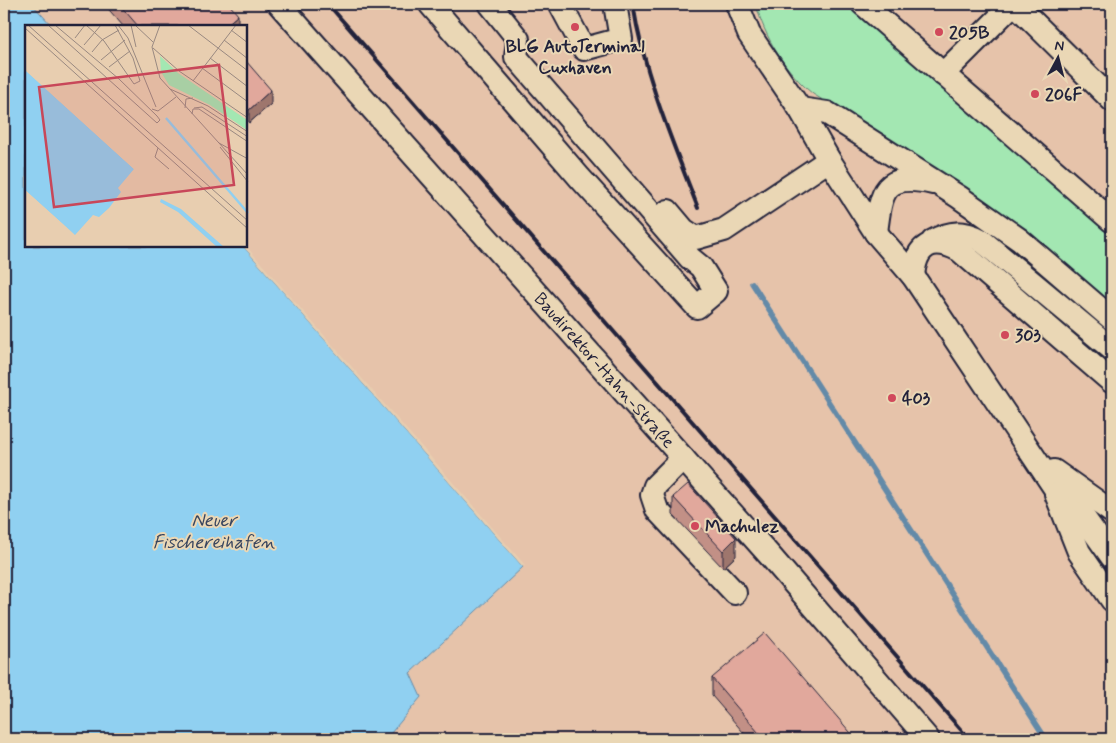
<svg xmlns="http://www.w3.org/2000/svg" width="1116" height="743" font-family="Mynerve,sans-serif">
<rect width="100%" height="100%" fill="#e8ceb0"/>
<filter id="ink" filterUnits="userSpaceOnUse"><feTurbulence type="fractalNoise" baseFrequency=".02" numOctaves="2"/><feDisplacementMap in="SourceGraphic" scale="10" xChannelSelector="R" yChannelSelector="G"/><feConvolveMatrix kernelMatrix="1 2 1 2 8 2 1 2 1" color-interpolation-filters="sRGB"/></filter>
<g filter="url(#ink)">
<path fill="#e6c3aa" d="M32,4h1080v735h-726l4,-4 20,-62 113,-106 -280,-321h3v-220h-194z"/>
<path fill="#a3e7b2" stroke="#628476" d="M756,4h95l11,14 250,218v68l-78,-67 -53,-39 -168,-104c-27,-22 -49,-57 -57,-90z"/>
<path fill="#90d0f1" stroke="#648aa8" d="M4,4h28l20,22h-26v220h217l280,321 -113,106 11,24 -35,42h-382z"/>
<path fill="#e8ceb0" d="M243,246h3l279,319 -2,2z"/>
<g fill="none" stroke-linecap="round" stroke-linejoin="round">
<path stroke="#648aa8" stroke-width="5.5" d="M752,283l294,456"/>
<defs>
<g id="minor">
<path id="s1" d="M279,4l492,553 157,182"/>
<path d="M430,4l150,174 117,129 19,-16 -15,-24 -11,-9 -174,-201 2,-18 -28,-35"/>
<path d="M560,4l24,45 37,-10 -6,-35"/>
<path d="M737,4l12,30 51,75 29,51 47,73 37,43 141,211 23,21 35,49"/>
<path d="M863,4l249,217"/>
<path d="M1015,4l97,96"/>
<path d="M943,74l70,-70"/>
<path d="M800,109l27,4 132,84 61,43 92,79"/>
<path d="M668,211l16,19 12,8 28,-8 105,-70"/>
<path d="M876,233c5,-43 8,-61 57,-50"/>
<path d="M933,241c17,-10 31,-10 48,-1l131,109"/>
<path d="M913,276c3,-31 19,-40 46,-26l153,132"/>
<path d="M683,458l-28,28 -3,9 5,15 78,83"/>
<path d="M1054,471l58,41"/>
<path d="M1056,494l23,58 33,48"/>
</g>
</defs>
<use href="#minor" stroke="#22223b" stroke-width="26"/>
<use href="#minor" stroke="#ead7b5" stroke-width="22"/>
<path stroke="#22223b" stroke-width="4" d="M328,4l641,735
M633,4c11,71 39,137 65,204"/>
</g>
<path fill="#c29086" stroke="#22223b" d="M104,4h125l9,22h-115z
M246,61l25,43 -22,19 -3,-3z
M673,497l63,59 -13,12 -50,-53z
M712,678l144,61h-107l-37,-43z"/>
<path fill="#9e766d" stroke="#22223b" d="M238,15v11h-13z
M271,90v14l-22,19v-13z
M736,538v18l-13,12v-17z"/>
<path fill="#e1a89c" stroke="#22223b" d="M119,4h110l9,11 -13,11h-87z
M246,61l25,29 -22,20 -3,-4z
M688,484l48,54 -13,13 -50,-54z
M765,633l91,106h-92l-52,-61z"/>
</g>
<g fill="#d1495b" stroke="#ead7b5" stroke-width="2">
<circle cx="575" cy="27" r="5"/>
<circle cx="939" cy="32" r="5"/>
<circle cx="1035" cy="94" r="5"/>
<circle cx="1005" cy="335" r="5"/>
<circle cx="892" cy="398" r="5"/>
<circle cx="695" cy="526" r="5"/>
</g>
<g text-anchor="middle" stroke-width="4" stroke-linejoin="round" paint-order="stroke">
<g font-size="18" font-weight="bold" fill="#22223b" stroke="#ead7b5" text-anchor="start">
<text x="949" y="38">205B</text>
<text x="575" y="52" text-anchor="middle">BLG AutoTerminal<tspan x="575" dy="21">Cuxhaven</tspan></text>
<text x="1045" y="100">206F</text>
<text x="1015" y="341">303</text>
<text x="902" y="404">403</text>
<text x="705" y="532">Machulez</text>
</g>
<g font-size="18" fill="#22223b" stroke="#ead7b5">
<text dy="6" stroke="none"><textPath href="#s1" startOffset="490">Baudirektor-Hahn-Straße</textPath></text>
</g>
<g font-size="19" font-style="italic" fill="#38455f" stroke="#ead7b5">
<text x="214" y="526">Neuer<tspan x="214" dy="22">Fischereihafen</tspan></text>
</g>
</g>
<g transform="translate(25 25)">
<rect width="222" height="222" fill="#e8ceb0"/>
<path d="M135,31l18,17 69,47v10l-37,-25 -41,-20 -8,-13z" fill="#a3e7b2"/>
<path d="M0,45l109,99 -16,19 3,4 -12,16 -10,9 -6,-2 -18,20 -50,-45zM136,174l20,10 43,38h-7l-39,-35 -18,-10z" fill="#90d0f1"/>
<path d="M0,43l111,99 -2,2 -109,-99zM0,165l50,45 -50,-42z" fill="#e8ceb0"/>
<path fill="none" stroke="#90d0f1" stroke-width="2.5" d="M141,93l82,95"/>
<path fill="none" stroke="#998981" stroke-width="1" d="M3,0l220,196M23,0l109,98 3,-3 -3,-4 -38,-37 -64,-54M61,0l18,16 30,43 6,-3 -7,-23 -18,-33M93,0l10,13 28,69M106,0l5,22M110,0l18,17M135,0l-8,22 8,31 88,97M163,0l60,46M0,3l223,201M206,5l17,13M50,13l10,-13M199,15l24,19M59,20l17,-20M128,23l26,23 69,47M67,27l10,-12 17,-10M185,33l38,29M76,35l24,-20M84,42l21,-16M177,43l46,34M168,56l43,-56M145,64l38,17 40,26M160,83l1,-9 7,-1M169,83l8,-1 46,30M127,84l6,2 18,-14M167,89l1,-5h6l49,33M194,118l29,16M195,122l28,35M133,123l-3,9 14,12"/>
<path fill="#c84759" fill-opacity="0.15" stroke="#c84759" stroke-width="2.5" d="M194,40l15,120 -180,22 -15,-120z"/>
<rect width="222" height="222" fill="none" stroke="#22223b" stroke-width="2.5"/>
</g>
<rect width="1116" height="743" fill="none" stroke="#ead7b5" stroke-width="20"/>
<rect x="10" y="10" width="1096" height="723" fill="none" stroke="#22223b" stroke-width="2" filter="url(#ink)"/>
<g transform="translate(1058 58) rotate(7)" stroke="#ead7b5" stroke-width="4" paint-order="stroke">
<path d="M0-4L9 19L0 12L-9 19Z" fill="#22223b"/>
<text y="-8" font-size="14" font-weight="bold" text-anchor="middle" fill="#22223b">N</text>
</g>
</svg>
